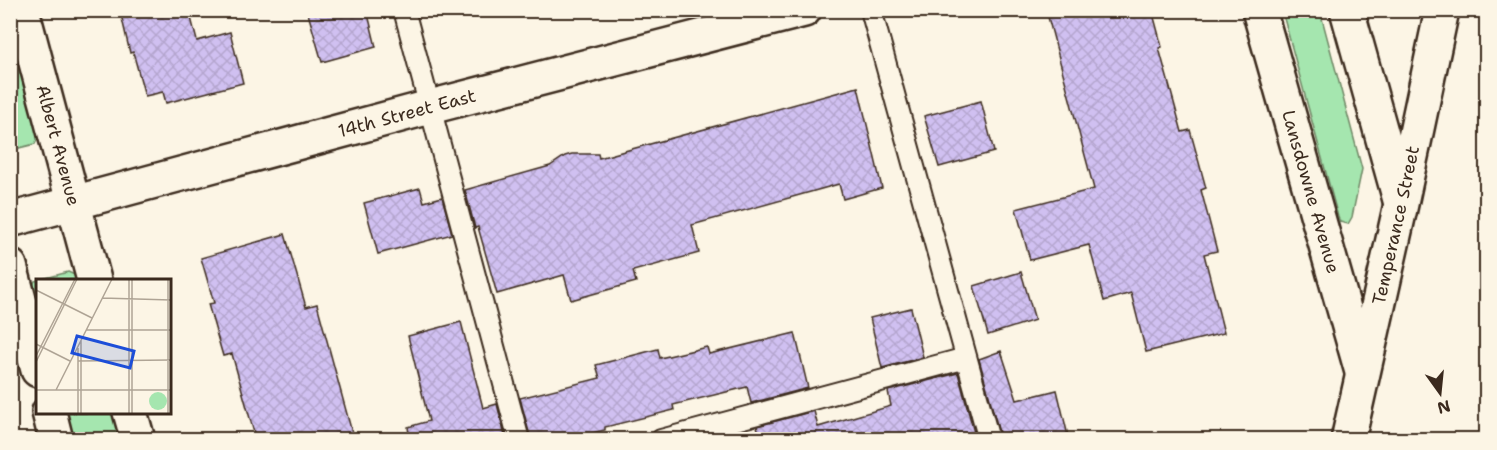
<svg xmlns="http://www.w3.org/2000/svg" width="1497" height="450" font-family="'Shantell Sans',sans-serif">
<defs>
<pattern id="building-cross-hatch" width="8" height="8" patternUnits="userSpaceOnUse" patternTransform="scale(1.5)"><rect width="8" height="8" fill="#d0c0f1"/><path d="M0 0l8 8M0 8l8-8" fill="none" stroke="#b4a5ce"/></pattern>
</defs>
<rect width="100%" height="100%" fill="#fcf5e5"/>
<filter id="ink" filterUnits="userSpaceOnUse"><feTurbulence type="fractalNoise" baseFrequency=".0167" numOctaves="2"/><feDisplacementMap in="SourceGraphic" scale="12" xChannelSelector="R" yChannelSelector="G"/><feConvolveMatrix kernelMatrix="1 2 1 2 8 2 1 2 1" color-interpolation-filters="sRGB"/></filter>
<g filter="url(#ink)">
<path fill="#a5e6af" stroke="#708866" stroke-width="1.5" d="M1282,11h38l42,158 -10,48 -4,7 -8,-2 -2,-5z
M10,28l29,108 -4,8 -24,6z
M68,272l9,4 1,4h-40l-1,35 -6,-26 4,-8z
M64,413h49l8,26h-50z"/>
<path fill="url(#building-cross-hatch)" stroke="#3b2a1e" stroke-width="1.5" d="M120,10h69l8,31 33,-9 13,51 -77,20 -3,-11 -18,4 -12,-44 -3,1z
M307,10h60l9,37 -54,15z
M1072,10h80l10,37 -3,1 23,84 8,-2 16,58 -5,2 16,61 -13,3 20,79 -78,19 -15,-59 -27,8 -15,-56 -59,15 -14,-51 78,-20 -46,-172z
M858,87l24,101 -39,11 -4,-15 -147,41 7,28 -66,18 3,11 -65,18 -7,-25 -67,19 -19,-67 -3,1 -10,-38 85,-24 15,-10 7,-2h26l1,4z
M981,101l13,51 -55,15 -15,-51z
M420,188l4,14 18,-5 10,37 -74,20 -14,-51z
M285,234l21,73 11,-3 37,136h-98l-24,-86 -9,2 -15,-52 6,-1 -13,-45z
M1021,272l14,48 -47,15 -14,-49z
M911,308l12,49 -41,11 -12,-50z
M461,322l22,86 14,-4 9,36h-96l-2,-13 21,-6 -21,-85z
M795,333l13,55 -57,15 -4,-16 -74,18 1,5 -69,17v3l-41,10h-33l-11,-42 80,-20 -4,-13 62,-16 2,9 47,-11 2,7z
M1001,351l16,49 40,-10 12,50h-68l-22,-81z
M958,373l18,67h-215l-4,-14 57,-15 4,16 73,-21 -3,-15z"/>
<g fill="none" stroke-linecap="round" stroke-linejoin="round">
<defs>
<path id="service" d="M404,10l115,430
M871,10l118,430
M661,440l305,-82"/>
<g id="minor">
<path id="s1" d="M22,10l72,270"/>
<path id="s2" d="M1259,10l103,362"/>
<path d="M1347,10l53,190"/>
<path id="s3" d="M10,220l420,-113 374,-97"/>
<path d="M10,266l28,104"/>
<path d="M49,412l7,28"/>
<path d="M130,412l8,28"/>
<path id="s4" d="M1348,440l53,-236 41,-194"/>
</g>
</defs>
<use href="#service" stroke="#3b2a1e" stroke-width="24"/>
<use href="#minor" stroke="#3b2a1e" stroke-width="38"/>
<use href="#service" stroke="#fcf5e5" stroke-width="20"/>
<use href="#minor" stroke="#fcf5e5" stroke-width="33"/>
</g>
</g>
<g text-anchor="middle" stroke-width="4.5" stroke-linejoin="round" paint-order="stroke">
<g font-size="18" fill="#3b2a1e" stroke="#fcf5e5">
<text dy="6" stroke="none"><textPath href="#s3" startOffset="411">14th Street East</textPath></text>
<text dy="6" stroke="none"><textPath href="#s1" startOffset="140">Albert Avenue</textPath></text>
<text dy="6" stroke="none"><textPath href="#s2" startOffset="189">Lansdowne Avenue</textPath></text>
<text dy="6" stroke="none"><textPath href="#s4" startOffset="220">Temperance Street</textPath></text>
</g>
</g>
<g transform="translate(36 279)">
<rect width="135" height="135" fill="#fcf5e5"/>
<path d="M113 122a9 9 0 1 1 18 0a9 9 0 1 1-18 0Z" fill="#a5e6af"/>
<path fill="none" stroke="#afa495" stroke-width="1.5" d="M93,0v135M96,0v135M0,11l56,28M66,19l69,2M50,51h85M45,62v73M0,65l34,17M0,77l39,-77M42,82l93,-1M0,83l41,-83M0,111h135M20,111l56,-111M42,135v-66M132,135v-135"/>
<path fill="#1d4ed8" fill-opacity="0.15" stroke="#1d4ed8" stroke-width="3" d="M41,57l57,15 -4,17 -58,-15z"/>
<rect width="135" height="135" fill="none" stroke="#3b2a1e" stroke-width="3"/>
</g>
<rect width="1497" height="450" fill="none" stroke="#fcf5e5" stroke-width="36"/>
<rect x="18" y="18" width="1461" height="414" fill="none" stroke="#3b2a1e" stroke-width="2" filter="url(#ink)"/>
<g transform="translate(1440 393) rotate(165)" stroke="#fcf5e5" stroke-width="4.5" paint-order="stroke">
<path d="M0-4.5L10 22L0 15L-10 22Z" fill="#3b2a1e"/>
<text y="-9" font-size="16" font-weight="bold" text-anchor="middle" fill="#3b2a1e">N</text>
</g>
</svg>
